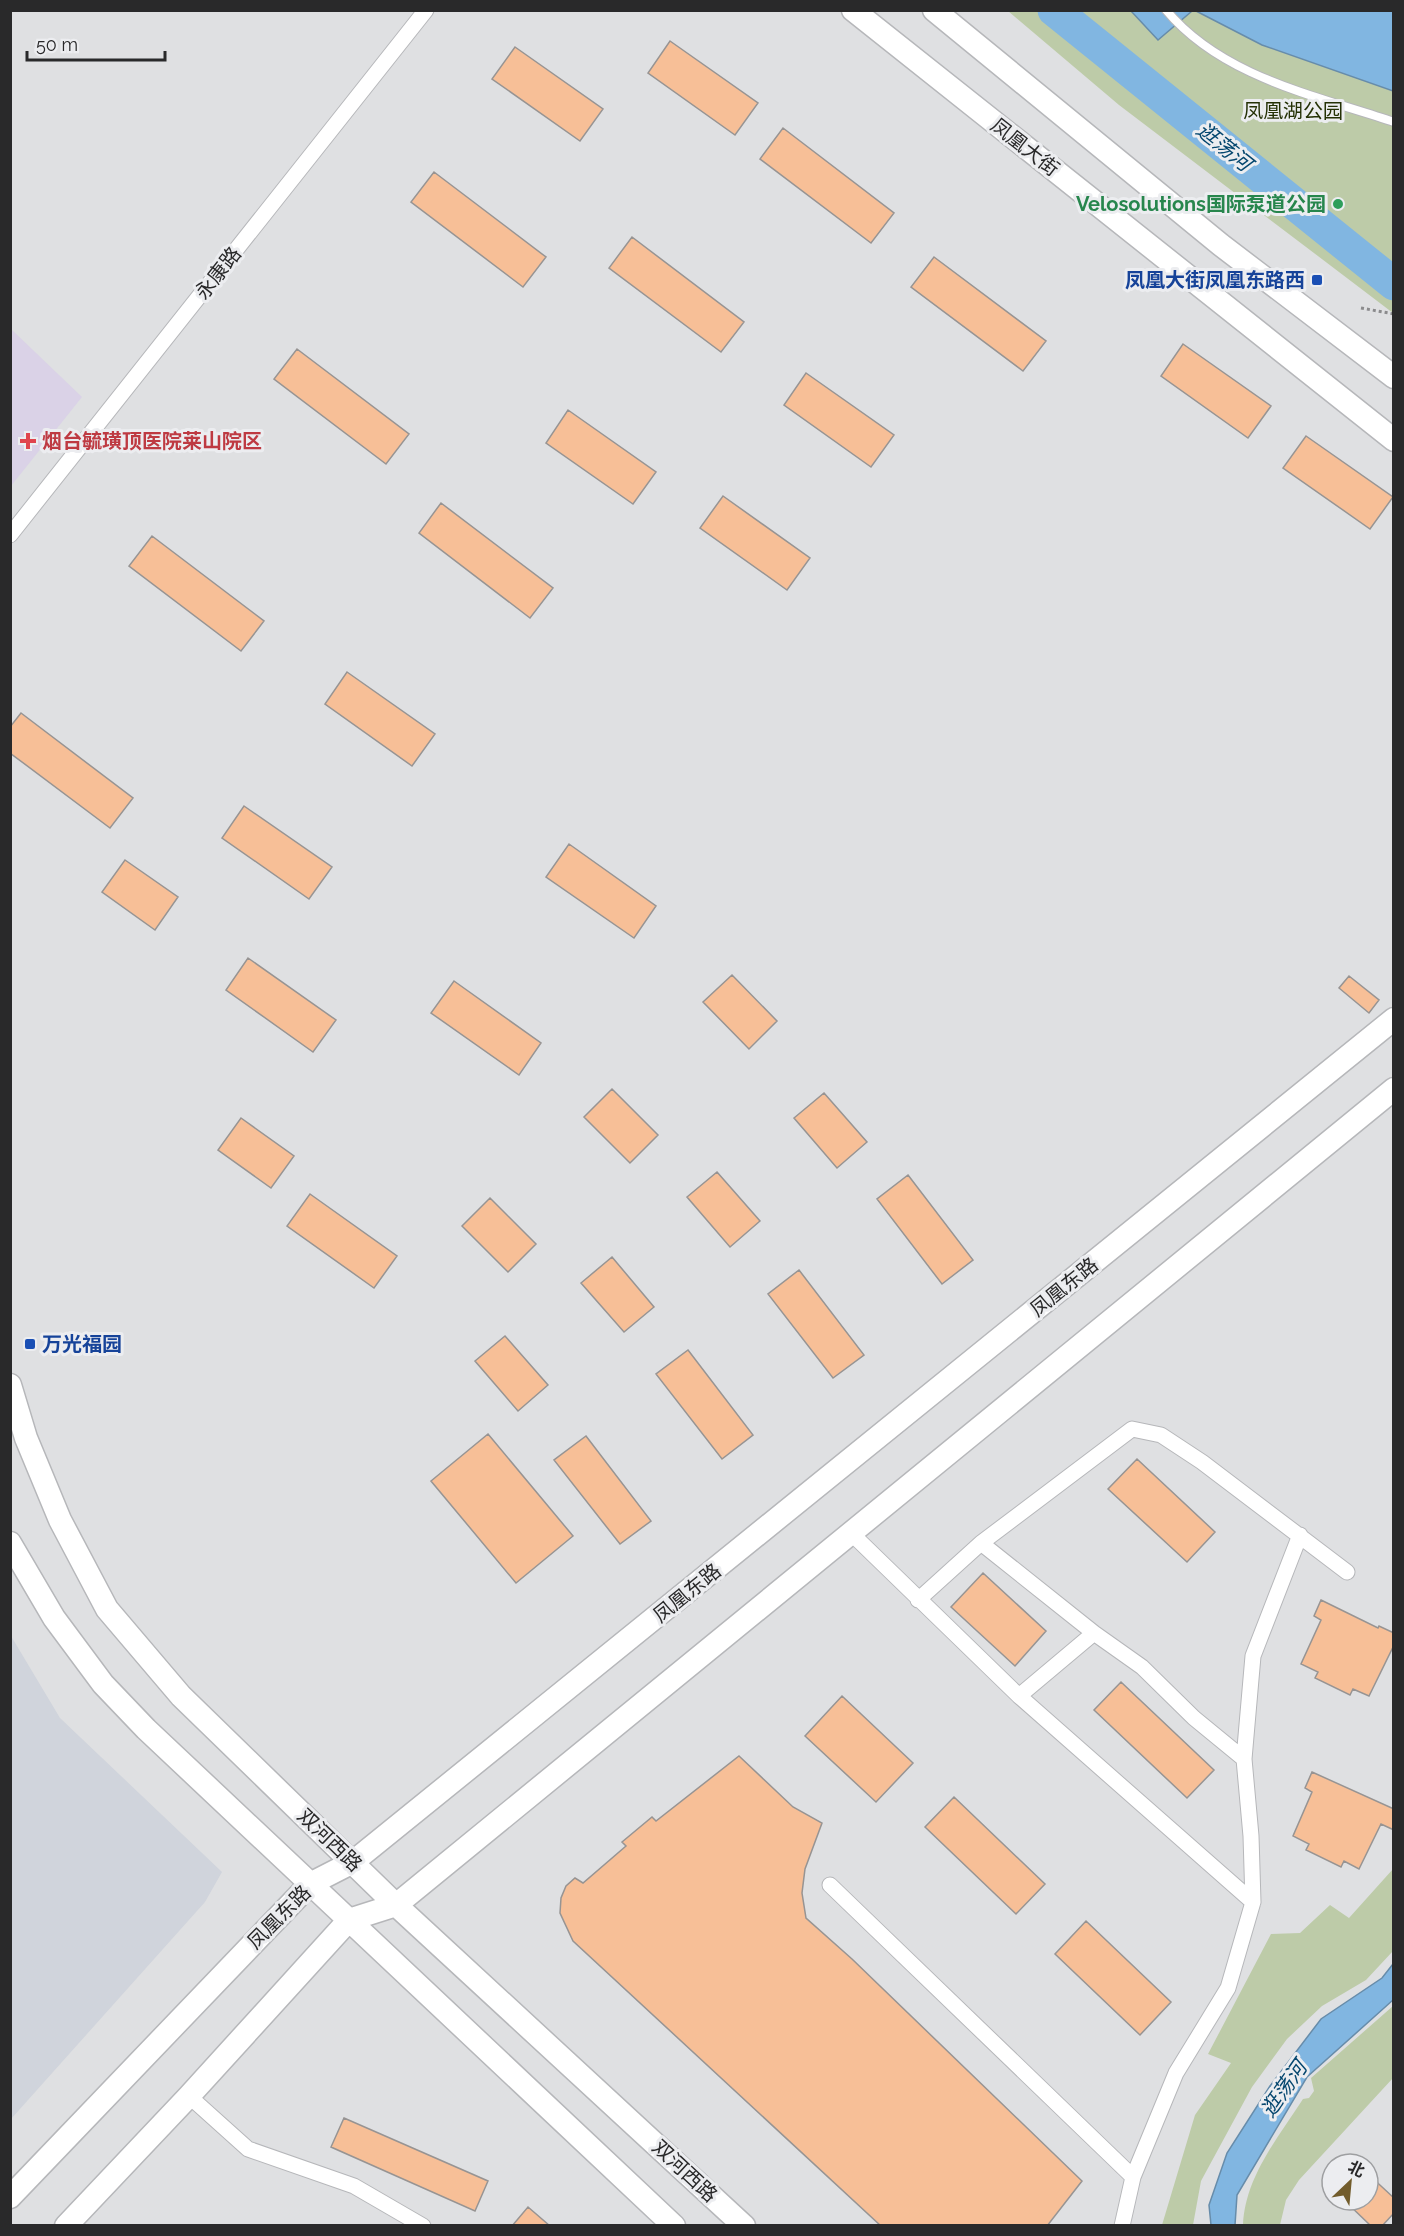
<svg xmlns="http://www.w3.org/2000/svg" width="1404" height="2236" font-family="Raleway,'Noto Sans SC',sans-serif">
<rect width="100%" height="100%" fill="#dfe0e2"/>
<path fill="#d0d4dc" d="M11,1636l49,82 162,154 -17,30 -194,217z"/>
<path fill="#dad2e7" d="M11,329l71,68 -71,89z"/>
<path fill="#bdcba8" d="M1008,11h385v302l-274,-208z
M1393,1869v82l-27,29 -44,26 -35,33 -35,48 -51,94 -8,44h-31l33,-110 36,-52 -23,-9 63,-120 29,-1 30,-28 19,13z
M1393,2006v72l-94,102 -13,20 -6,25h-37c2,-48 35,-87 60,-126l6,-1 5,-7 -3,-13z"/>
<path fill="#81b6e1" stroke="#678caa" stroke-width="1.5" d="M1131,11h61l-34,29z
M1196,11h197v80l-131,-46z
M1393,1964v36l-86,77 -70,118 -2,30h-24l-2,-20 18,-52 43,-67 51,-67 61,-41z"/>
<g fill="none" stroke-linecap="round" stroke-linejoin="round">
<path stroke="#81b6e1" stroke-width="33" d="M1054,10l340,274"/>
</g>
<path fill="#f7bf97" stroke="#979493" stroke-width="1.5" d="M670,41l88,62 -23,32 -87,-62z
M515,47l88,62 -23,32 -88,-62z
M783,128l111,85 -23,30 -111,-84z
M434,172l112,85 -23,30 -112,-85z
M632,237l112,85 -23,30 -112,-84z
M934,257l112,84 -23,30 -112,-84z
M1183,344l88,62 -23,32 -87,-62z
M297,349l112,85 -23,30 -112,-85z
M806,373l88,62 -23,32 -87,-62z
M568,410l88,62 -23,32 -87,-61z
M1306,436l87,61 -23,32 -87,-61z
M723,496l87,62 -23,32 -87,-62z
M441,503l112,85 -23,30 -111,-85z
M152,536l112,85 -23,30 -112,-85z
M347,672l88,62 -23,32 -87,-62z
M21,713l112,85 -23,30 -100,-75v-26z
M244,806l88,61 -23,32 -87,-61z
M569,844l87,62 -22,32 -88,-61z
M125,860l53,37 -23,33 -53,-38z
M248,958l88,62 -23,32 -87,-62z
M732,975l45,46 -28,28 -46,-47z
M1349,976l30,24 -10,13 -30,-25z
M454,981l87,62 -22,32 -88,-62z
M612,1089l46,46 -28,28 -46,-46z
M824,1093l43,49 -30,26 -43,-50z
M241,1118l53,38 -23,32 -53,-38z
M717,1172l43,49 -30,26 -43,-50z
M908,1175l65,85 -31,24 -65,-85z
M310,1194l87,62 -23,32 -87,-62z
M490,1198l46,46 -28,28 -46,-46z
M612,1257l42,50 -30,25 -43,-49z
M799,1270l65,85 -31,23 -65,-84z
M505,1336l43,49 -30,26 -43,-50z
M688,1350l65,85 -31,24 -66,-85z
M488,1434l85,102 -57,47 -85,-102z
M586,1436l65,85 -31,23 -66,-84z
M1137,1459l78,73 -28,30 -79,-73z
M983,1573l63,58 -31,35 -64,-59z
M1321,1600l57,28 1,-2 15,7v12l-25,51 -16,-7 -3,6 -35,-17 3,-6 -17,-8 20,-44 -7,-4z
M1121,1682l93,88 -27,28 -93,-88z
M842,1696l71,67 -37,39 -71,-66z
M739,1756l54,51 29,16 -17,46 -3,24 4,25 46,41 230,222 -35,45h-166l-308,-285 -13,-28 1,-15 5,-12 9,-8 8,5 43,-37 -4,-4 30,-25 4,4z
M1312,1772l82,37v21l-13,-6 -22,45 -15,-8 -3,6 -35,-17 3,-6 -16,-8 19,-44 -7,-4z
M954,1797l91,87 -29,30 -91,-87z
M1086,1921l85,81 -31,33 -85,-81z
M344,2118l144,63 -13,30 -144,-64z
M1368,2174l26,24v15l-12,13h-11l-27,-26h24z
M528,2207l22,19h-38z"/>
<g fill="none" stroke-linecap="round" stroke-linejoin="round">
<defs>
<path id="lane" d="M1166,10c56,67 148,85 228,112"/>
<path id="street" d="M10,535l416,-525
M851,1533l168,163 234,206 -25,86 -52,85 -43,104 -11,49
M981,1543l113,90 48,34 52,51 50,41 9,-103 47,-121
M918,1600l63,-57 151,-114 29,6 41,27 145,110
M1019,1696l75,-63
M1244,1759l7,77 2,66
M830,1885l303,292
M189,2096l59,53 106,37 69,40"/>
<path id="secondary" d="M853,10l541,430
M934,10l287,235 173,132
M10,1385l16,53 34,82 47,89 74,87 215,209 348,321
M10,1543l44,75 49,66 43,45 528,497
M10,2197l300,-313 43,-22 1041,-843
M66,2226l123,-130 160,-176 47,-15 998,-816"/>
</defs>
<use href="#lane" stroke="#b6b7ba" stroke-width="10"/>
<use href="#street" stroke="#b6b7ba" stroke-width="17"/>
<use href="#secondary" stroke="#b6b7ba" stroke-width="25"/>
<path stroke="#8b8b8d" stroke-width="3" stroke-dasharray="3 3" stroke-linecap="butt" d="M1361,308l33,6"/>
<use href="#lane" stroke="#fff" stroke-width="8"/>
<use href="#street" stroke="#fff" stroke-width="15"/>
<use href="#secondary" stroke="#fff" stroke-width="22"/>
</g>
<circle fill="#2e9e5b" stroke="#ecedf0" stroke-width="2" cx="1338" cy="204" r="6"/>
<g fill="#1a4fb4" stroke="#ecedf0" stroke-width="2">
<rect x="1311" y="274" width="12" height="12" rx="3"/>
<rect x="24" y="1338" width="12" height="12" rx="3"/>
</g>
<path fill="#e0444e" stroke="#ecedf0" stroke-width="2" d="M25 432h6v6h6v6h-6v6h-6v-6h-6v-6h6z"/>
<g text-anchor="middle" stroke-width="6" stroke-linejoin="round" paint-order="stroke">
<g font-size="20" fill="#243105" stroke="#ecedf0">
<text x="1293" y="118">凤凰湖公园</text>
</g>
<g font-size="20" fill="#29292a" stroke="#ecedf0">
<text transform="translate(1025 147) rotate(38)" y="7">凤凰大街</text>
<text transform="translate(218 273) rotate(-52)" y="7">永康路</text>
<text transform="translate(1064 1287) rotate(-39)" y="7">凤凰东路</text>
<text transform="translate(687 1593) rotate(-39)" y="7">凤凰东路</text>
<text transform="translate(330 1840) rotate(44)" y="7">双河西路</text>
<text transform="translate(279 1917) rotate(-45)" y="7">凤凰东路</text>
<text transform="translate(685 2171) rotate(43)" y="7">双河西路</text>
</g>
<g font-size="20" font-weight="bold" fill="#27864d" stroke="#ecedf0" text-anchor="end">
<text x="1326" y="211">Velosolutions国际泵道公园</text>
</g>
<g font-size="20" font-weight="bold" fill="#164399" stroke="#ecedf0" text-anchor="end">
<text x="1305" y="287">凤凰大街凤凰东路西</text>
<text x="42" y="1351" text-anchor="start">万光福园</text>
</g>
<g font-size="20" font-weight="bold" fill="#be3a42" stroke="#ecedf0" text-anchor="start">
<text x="42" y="448">烟台毓璜顶医院莱山院区</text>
</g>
<g font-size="21" font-style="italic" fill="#05476f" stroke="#ecedf0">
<text transform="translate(1224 147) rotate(39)" y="7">逛荡河</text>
<text transform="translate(1284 2089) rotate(-55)" y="7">逛荡河</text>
</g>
</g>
<rect width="1404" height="2236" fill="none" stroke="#29292a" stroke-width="24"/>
<g transform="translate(1350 2182) rotate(26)"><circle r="28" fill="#ecedf0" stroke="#9e9fa1" stroke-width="1.5"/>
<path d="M0-4.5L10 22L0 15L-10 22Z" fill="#725c2c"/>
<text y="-9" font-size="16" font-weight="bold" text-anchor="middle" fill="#29292a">北</text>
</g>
<path d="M27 51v9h138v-9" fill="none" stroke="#29292a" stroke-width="3"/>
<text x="36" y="51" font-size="18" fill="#29292a" stroke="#ecedf0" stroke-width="4.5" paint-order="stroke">50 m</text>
</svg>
